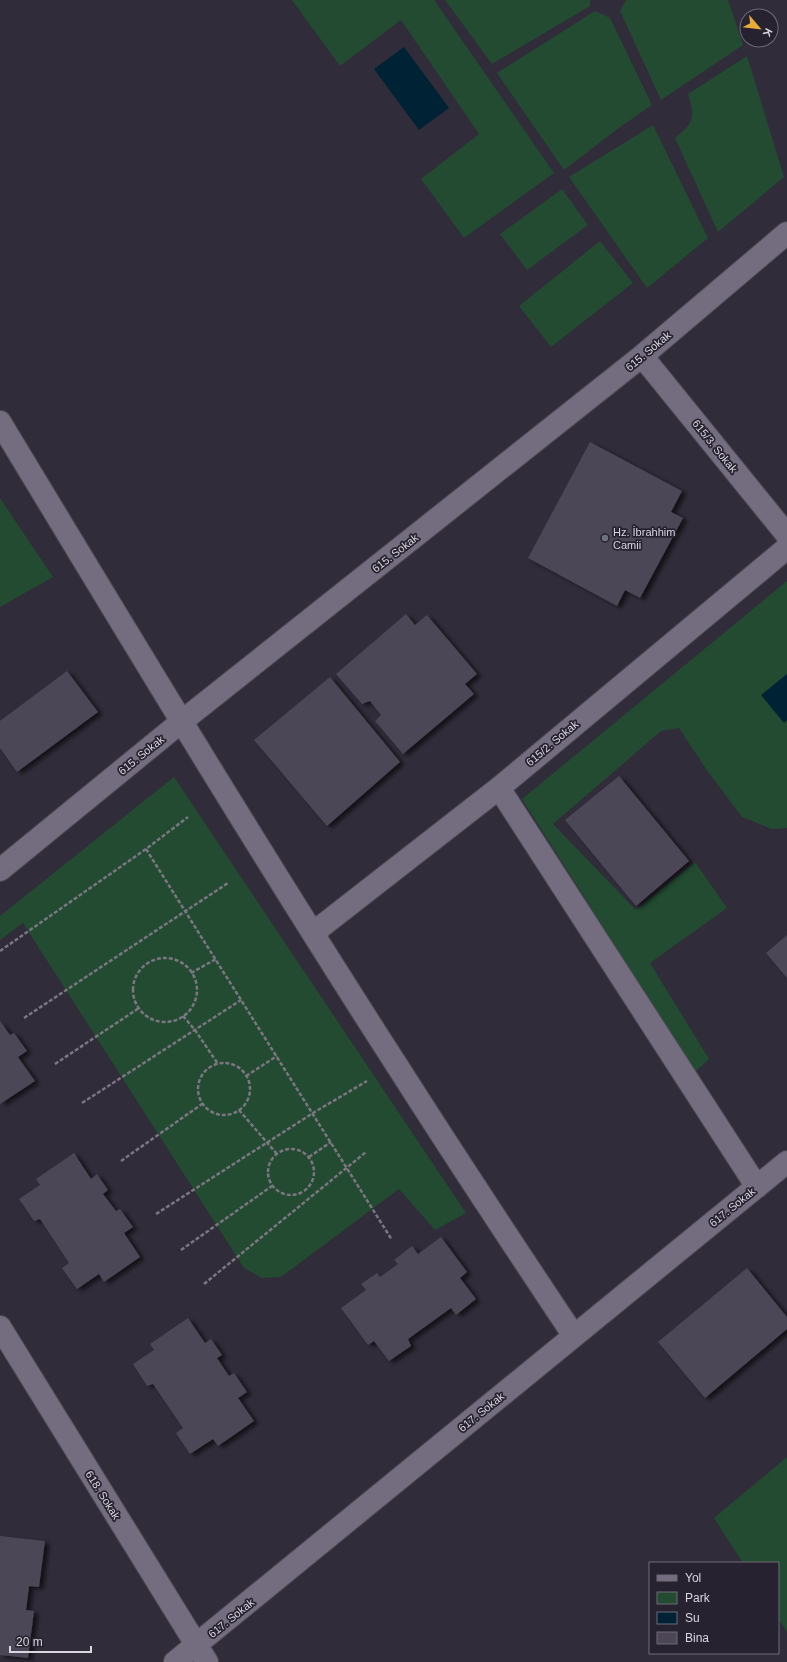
<svg xmlns="http://www.w3.org/2000/svg" width="787" height="1662" font-family="Arial,sans-serif">
<defs>
<filter id="shadow"><feDropShadow dx="4.5" dy="2.5" stdDeviation="2" flood-color="#0009"/></filter>
</defs>
<rect width="100%" height="100%" fill="#312c3a"/>
<path fill="#224b31" d="M292,0h142l120,173 -90,65 -43,-59 58,-45 -78,-114 -61,46z
M445,0h145v6l-98,58z
M626,0h102l15,45 -82,55 -41,-89z
M595,11l15,7 42,87 -36,25 -52,40 -67,-97z
M747,56l37,121 -66,55 -43,-94c20,-16 20,-20 13,-44z
M653,125l55,113 -61,50 -78,-111z
M562,189l26,36 -61,45 -27,-36z
M600,241l33,42 -82,64 -32,-41z
M0,498l53,79 -53,30z
M787,581v247l-15,1 -30,-12 -36,-48 -27,-41 -18,3 -108,93 83,86 59,-48 32,46 -77,55 59,96 -14,13 -173,-273z
M174,777l292,436 -31,17 -36,-41 -118,88 -19,1 -18,-10 -221,-345 -23,17v-24z
M787,1457v175l-9,-14v-55h-35l-29,-45z"/>
<path fill="#002235" d="M404,47l45,61 -30,22 -45,-61z
M787,674v46l-3,3 -23,-28z"/>
<path fill="#4c4656" filter="url(#shadow)" d="M590,442l92,49 -11,21 12,6 -43,80 -15,-8 -8,16 -89,-48z
M406,614l9,11 12,-10 50,59 -12,10 9,10 -71,60 -28,-33 6,-6 -11,-14 -8,3 -26,-30z
M67,671l31,41 -81,60 -17,-24v-27z
M330,677l70,85 -73,64 -73,-86z
M619,776l70,85 -53,45 -71,-86z
M787,935v43l-21,-25z
M0,1021l10,14 4,-2 13,18 -9,6 17,24 -35,23z
M74,1153l17,26 6,-5 11,16 -5,4 13,17 4,-2 13,18 -9,6 16,24 -36,25 -5,-8 -22,15 -15,-21 7,-5 -29,-44 -6,2 -15,-22 21,-14 -4,-6z
M441,1237l26,35 -7,6 16,21 -20,16 -5,-7 -43,31 3,7 -22,15 -15,-20 -6,4 -27,-37 25,-18 -5,-6 16,-11 3,4 18,-13 -4,-4 18,-14 6,8z
M747,1268l40,49v12l-82,69 -47,-56z
M188,1318l17,25 6,-4 11,16 -5,3 12,18 5,-3 13,19 -9,6 16,23 -36,25 -5,-7 -23,15 -14,-21 7,-5 -30,-44 -6,2 -14,-22 21,-14 -4,-6z
M0,1536l45,5 -6,46 -10,-1 -3,24 8,1 -6,47 -28,-3z"/>
<g fill="none" stroke-linecap="round" stroke-linejoin="round">
<defs>
<path id="minor" d="M642,356l145,179
M0,422c130,215 260,431 396,642 58,91 118,182 178,272
M499,788l258,399
M0,870l181,-148 461,-366 145,-123
M313,933l186,-145 288,-240
M0,1327l207,335
M175,1662l612,-500"/>
</defs>
<use href="#minor" stroke="#4f4a56" stroke-width="24"/>
<path stroke="#7b7682" stroke-width="2.5" stroke-dasharray="4 2" stroke-linecap="butt" d="M146,849l246,391
M0,951l146,-102 42,-32
M133 990a32 32 0 1 1 64 0a32 32 0 1 1-64 0Z
M191,973l25,-14
M183,1016l12,14 23,34
M24,1018l204,-135
M198 1089a26 26 0 1 1 52 0a26 26 0 1 1-52 0Z
M55,1064l84,-56
M246,1076l31,-20
M82,1103l159,-103
M239,1110l37,43
M268 1172a23 23 0 1 1 46 0a23 23 0 1 1-46 0Z
M309,1157l22,-15
M121,1161l81,-57
M156,1214l157,-101 54,-32
M181,1250l91,-64
M204,1284l162,-132"/>
<use href="#minor" stroke="#746d7f" stroke-width="22"/>
</g>
<circle fill="#6b7280" stroke="#272230" stroke-width="1.5" cx="605" cy="538" r="4"/>
<g text-anchor="middle" stroke-width="3.5" stroke-linejoin="round" paint-order="stroke">
<g font-size="11" fill="#dad6e0" stroke="#272230">
<text transform="translate(648 351) rotate(-40)" y="4">615. Sokak</text>
<text transform="translate(715 446) rotate(51)" y="4">615/3. Sokak</text>
<text transform="translate(395 553) rotate(-38)" y="4">615. Sokak</text>
<text transform="translate(552 743) rotate(-40)" y="4">615/2. Sokak</text>
<text transform="translate(141 755) rotate(-39)" y="4">615. Sokak</text>
<text transform="translate(732 1207) rotate(-39)" y="4">617. Sokak</text>
<text transform="translate(481 1412) rotate(-39)" y="4">617. Sokak</text>
<text transform="translate(103 1495) rotate(58)" y="4">618. Sokak</text>
<text transform="translate(231 1618) rotate(-39)" y="4">617. Sokak</text>
</g>
<g font-size="11" fill="#dad6e0" stroke="#272230" text-anchor="start">
<text x="613" y="536">Hz. İbrahhim<tspan x="613" dy="13">Camii</tspan></text>
</g>
</g>
<rect x="649" y="1562" width="130" height="92" fill="#272230" stroke="#6f6a76"/>
<rect x="657" y="1575" width="20" height="6" fill="#746d7f" stroke="#6f6a76"/>
<text x="685" y="1582" font-size="12" fill="#dad6e0">Yol</text>
<rect x="657" y="1592" width="20" height="12" fill="#224b31" stroke="#6f6a76"/>
<text x="685" y="1602" font-size="12" fill="#dad6e0">Park</text>
<rect x="657" y="1612" width="20" height="12" fill="#002235" stroke="#6f6a76"/>
<text x="685" y="1622" font-size="12" fill="#dad6e0">Su</text>
<rect x="657" y="1632" width="20" height="12" fill="#4c4656" stroke="#6f6a76"/>
<text x="685" y="1642" font-size="12" fill="#dad6e0">Bina</text>
<g transform="translate(759 28) rotate(118)"><circle r="19" fill="#272230" stroke="#6f6a76"/>
<path d="M0-3L7 15L0 10L-7 15Z" fill="#e6ac36"/>
<text y="-6" font-size="11" font-weight="bold" text-anchor="middle" fill="#dad6e0">K</text>
</g>
<path d="M10 1646v6h81v-6" fill="none" stroke="#dad6e0" stroke-width="2"/>
<text x="16" y="1646" font-size="12" fill="#dad6e0" stroke="#272230" stroke-width="3" paint-order="stroke">20 m</text>
</svg>
